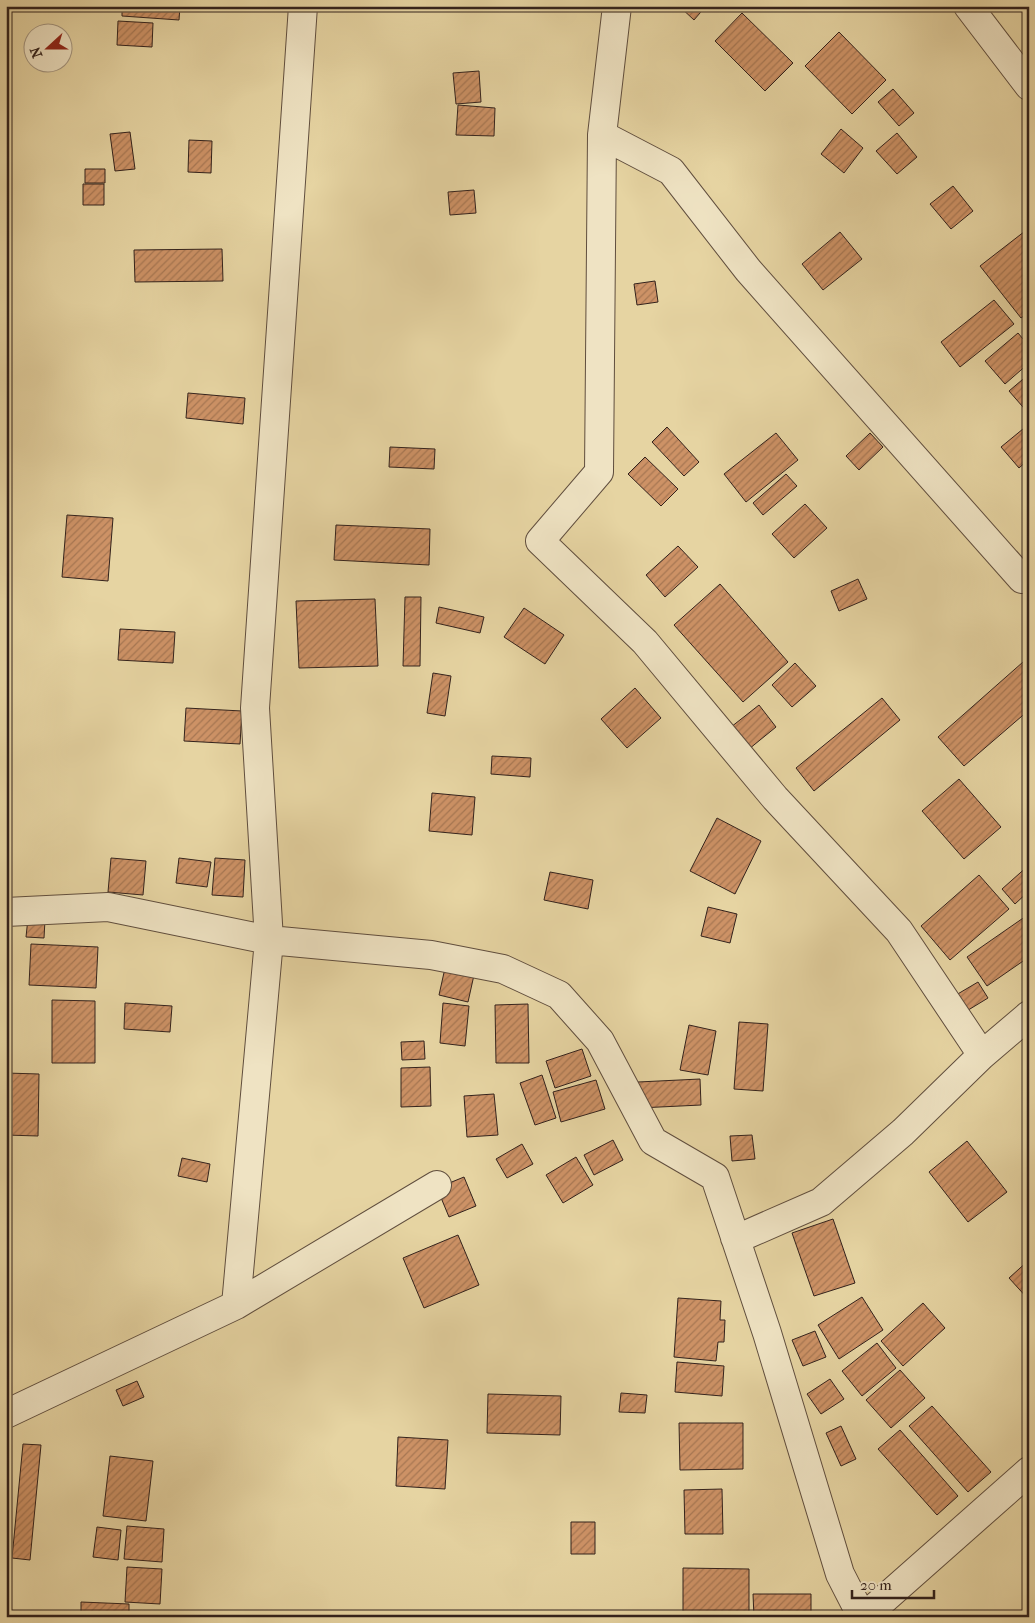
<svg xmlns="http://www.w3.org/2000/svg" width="1035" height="1623" font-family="'IM FELL French Canon',serif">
<defs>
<pattern id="building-hatch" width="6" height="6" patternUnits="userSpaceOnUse" patternTransform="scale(1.25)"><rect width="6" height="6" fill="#cd9266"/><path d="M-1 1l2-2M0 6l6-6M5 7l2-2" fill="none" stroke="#a77753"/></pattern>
</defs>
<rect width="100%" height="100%" fill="#e6d4a2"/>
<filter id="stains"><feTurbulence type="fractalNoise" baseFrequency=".004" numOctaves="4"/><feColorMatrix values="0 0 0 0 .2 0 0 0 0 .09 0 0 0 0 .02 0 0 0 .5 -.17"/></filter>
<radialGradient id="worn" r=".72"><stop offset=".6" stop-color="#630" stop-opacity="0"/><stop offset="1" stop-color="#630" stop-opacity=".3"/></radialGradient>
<path fill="url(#building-hatch)" stroke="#33221c" d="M122,6h58l-1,14 -57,-4z
M679,6h27l-12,14z
M742,13l51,50 -28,28 -50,-50z
M118,21l35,2 -1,24 -35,-2z
M839,32l47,48 -34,34 -47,-48z
M479,71l2,31 -25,2 -3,-31z
M893,89l21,24 -15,13 -21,-24z
M458,105l37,3 -1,28 -38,-1z
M841,129l22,19 -19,25 -23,-19z
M130,132l5,37 -20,2 -5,-37z
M897,133l20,24 -20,17 -21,-23z
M189,140l23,1 -1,32 -23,-1z
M85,169h20v14h-20z
M83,184h21v21h-21z
M953,186l20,25 -22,18 -21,-25z
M474,190l2,23 -26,2 -2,-23z
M1029,228v84l-8,6 -41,-52z
M840,232l22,27 -39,31 -21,-26z
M222,249l1,32 -88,1 -1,-32z
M655,281l3,21 -21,3 -3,-21z
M994,300l20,24 -54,43 -19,-25z
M1018,333l11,13v17l-24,21 -20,-23z
M1029,374v40l-20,-23z
M188,393l57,5 -2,26 -57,-6z
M1029,424v35l-10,9 -18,-21z
M667,427l32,35 -15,14 -32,-34z
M776,433l22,27 -52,42 -22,-28z
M870,433l13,14 -24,23 -13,-14z
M390,447l45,2 -1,20 -45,-2z
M645,457l33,32 -17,17 -33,-32z
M786,474l11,12 -34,29 -10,-12z
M805,504l22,24 -33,30 -22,-24z
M67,515l46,3 -5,63 -46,-4z
M336,525l94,4 -1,36 -95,-5z
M678,546l20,21 -33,30 -19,-22z
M858,579l9,20 -28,12 -8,-20z
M720,584l68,78 -45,40 -69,-77z
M405,597h16l-1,69h-17z
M375,599l3,67 -79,2 -3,-67z
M439,607l45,10 -4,16 -44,-10z
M524,608l40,27 -19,29 -41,-27z
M120,629l55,3 -2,31 -55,-3z
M1023,662l6,7v41l-65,56 -26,-29z
M795,663l21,23 -24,21 -20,-22z
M433,673l18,3 -6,40 -18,-3z
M635,688l26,30 -34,30 -26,-29z
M882,698l18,22 -86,71 -18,-23z
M759,705l17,22 -27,22 -18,-22z
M186,708l56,3 -2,33 -56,-3z
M492,756l39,2 -1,19 -39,-3z
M959,779l42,48 -37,32 -42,-48z
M432,793l43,4 -3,38 -43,-4z
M717,818l44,23 -26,53 -45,-23z
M111,858l35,3 -3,34 -35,-3z
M179,858l32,4 -4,25 -31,-4z
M215,858l30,2 -2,37 -31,-2z
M1029,865v26l-14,13 -13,-15z
M550,872l43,8 -5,29 -44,-9z
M979,875l30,34 -59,51 -29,-34z
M708,907l29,7 -7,29 -29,-7z
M1029,914v43l-42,29 -20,-29z
M28,918l17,2 -1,18 -18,-1z
M31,944l67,3 -2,41 -67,-3z
M447,959l29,7 -8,36 -29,-7z
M978,982l10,16 -23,14 -9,-17z
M52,1000l43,1v62h-43z
M125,1003l47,3 -2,26 -46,-3z
M443,1003l26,3 -4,40 -25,-3z
M528,1004l1,59h-33l-1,-58z
M739,1022l29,2 -5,67 -29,-2z
M689,1025l27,6 -8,44 -28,-5z
M424,1041l1,18 -23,1 -1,-18z
M582,1049l9,27 -36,12 -9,-27z
M430,1067l1,39 -30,1v-39z
M6,1073l33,1 -1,62 -32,-1z
M542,1075l14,43 -21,7 -15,-42z
M700,1079l1,26 -62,3 -1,-26z
M596,1080l9,29 -44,13 -8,-30z
M494,1094l4,41 -31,2 -3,-41z
M752,1135l3,24 -23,2 -2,-25z
M613,1140l10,20 -29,15 -10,-20z
M967,1141l40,51 -39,30 -39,-50z
M522,1144l11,20 -26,14 -11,-19z
M576,1157l17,28 -30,18 -17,-28z
M182,1158l28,6 -3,18 -29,-6z
M464,1177l12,29 -27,11 -12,-29z
M833,1219l22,64 -41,13 -22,-63z
M458,1235l21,50 -55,23 -21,-50z
M1029,1260v40l-20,-22z
M862,1297l21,33 -44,29 -21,-34z
M678,1298l43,3 -1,19h5l-1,22h-6l-2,19 -42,-4z
M923,1303l22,25 -42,38 -22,-25z
M815,1331l11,26 -23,9 -11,-26z
M877,1343l19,25 -34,28 -20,-25z
M677,1362l47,4 -2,30 -47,-4z
M900,1370l25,28 -34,30 -25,-28z
M830,1379l14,20 -23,15 -14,-20z
M137,1381l7,16 -21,9 -7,-16z
M621,1393l26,2 -2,18 -26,-1z
M488,1394l73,2 -1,39 -73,-2z
M932,1406l59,66 -23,20 -59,-66z
M679,1423h64v46l-63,1z
M841,1426l15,33 -15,7 -15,-33z
M900,1430l58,66 -21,19 -59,-66z
M398,1437l50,3 -3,49 -49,-3z
M23,1444l18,1 -11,115 -18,-2z
M110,1456l43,5 -7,60 -43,-5z
M722,1489l1,45h-38l-1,-44z
M571,1522h24v32h-24z
M127,1526l37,3 -2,33 -38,-3z
M97,1527l24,3 -3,30 -25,-3z
M127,1567l35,2 -2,35 -35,-2z
M683,1568l66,1v48h-66z
M753,1594h58v22l-57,1z
M81,1602l48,2v13h-48z"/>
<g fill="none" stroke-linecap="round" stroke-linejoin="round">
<defs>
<path id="street" d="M617,6l-15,129 -3,337 -59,69 105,101 130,156 124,133 83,124 -79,77 -82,70 -73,32 -13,4
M968,6l61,80
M602,135l69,36 77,99 274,309 7,-6
M6,912l102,-5 161,33 162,15 72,14 56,26 41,46 53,100 62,36 52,156 73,241 22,43
M982,1055l47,-40
M236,1305l33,-365 -14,-232 48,-702
M6,1414l230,-109 201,-120
M864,1617l165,-146"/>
</defs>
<use href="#street" stroke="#604e3e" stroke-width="30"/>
<use href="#street" stroke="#efe3c3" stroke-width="28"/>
</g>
<rect width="1035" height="1623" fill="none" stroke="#e6d4a2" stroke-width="25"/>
<rect x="8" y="8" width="1020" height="1608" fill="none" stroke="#33221c" stroke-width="2.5"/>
<rect x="12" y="12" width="1010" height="1598" fill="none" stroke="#33221c"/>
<g transform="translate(48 48) rotate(249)"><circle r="24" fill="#efe3c3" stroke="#a49680"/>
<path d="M0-4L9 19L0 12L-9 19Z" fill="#8f2418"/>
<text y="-8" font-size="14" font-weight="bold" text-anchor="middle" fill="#33221c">N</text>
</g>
<path d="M852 1590v8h82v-8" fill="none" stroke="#33221c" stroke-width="2.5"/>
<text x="860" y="1590" font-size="15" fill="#33221c" stroke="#efe3c3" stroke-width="4" paint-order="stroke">20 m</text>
<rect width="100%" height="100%" filter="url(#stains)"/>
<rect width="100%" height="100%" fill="url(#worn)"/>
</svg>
